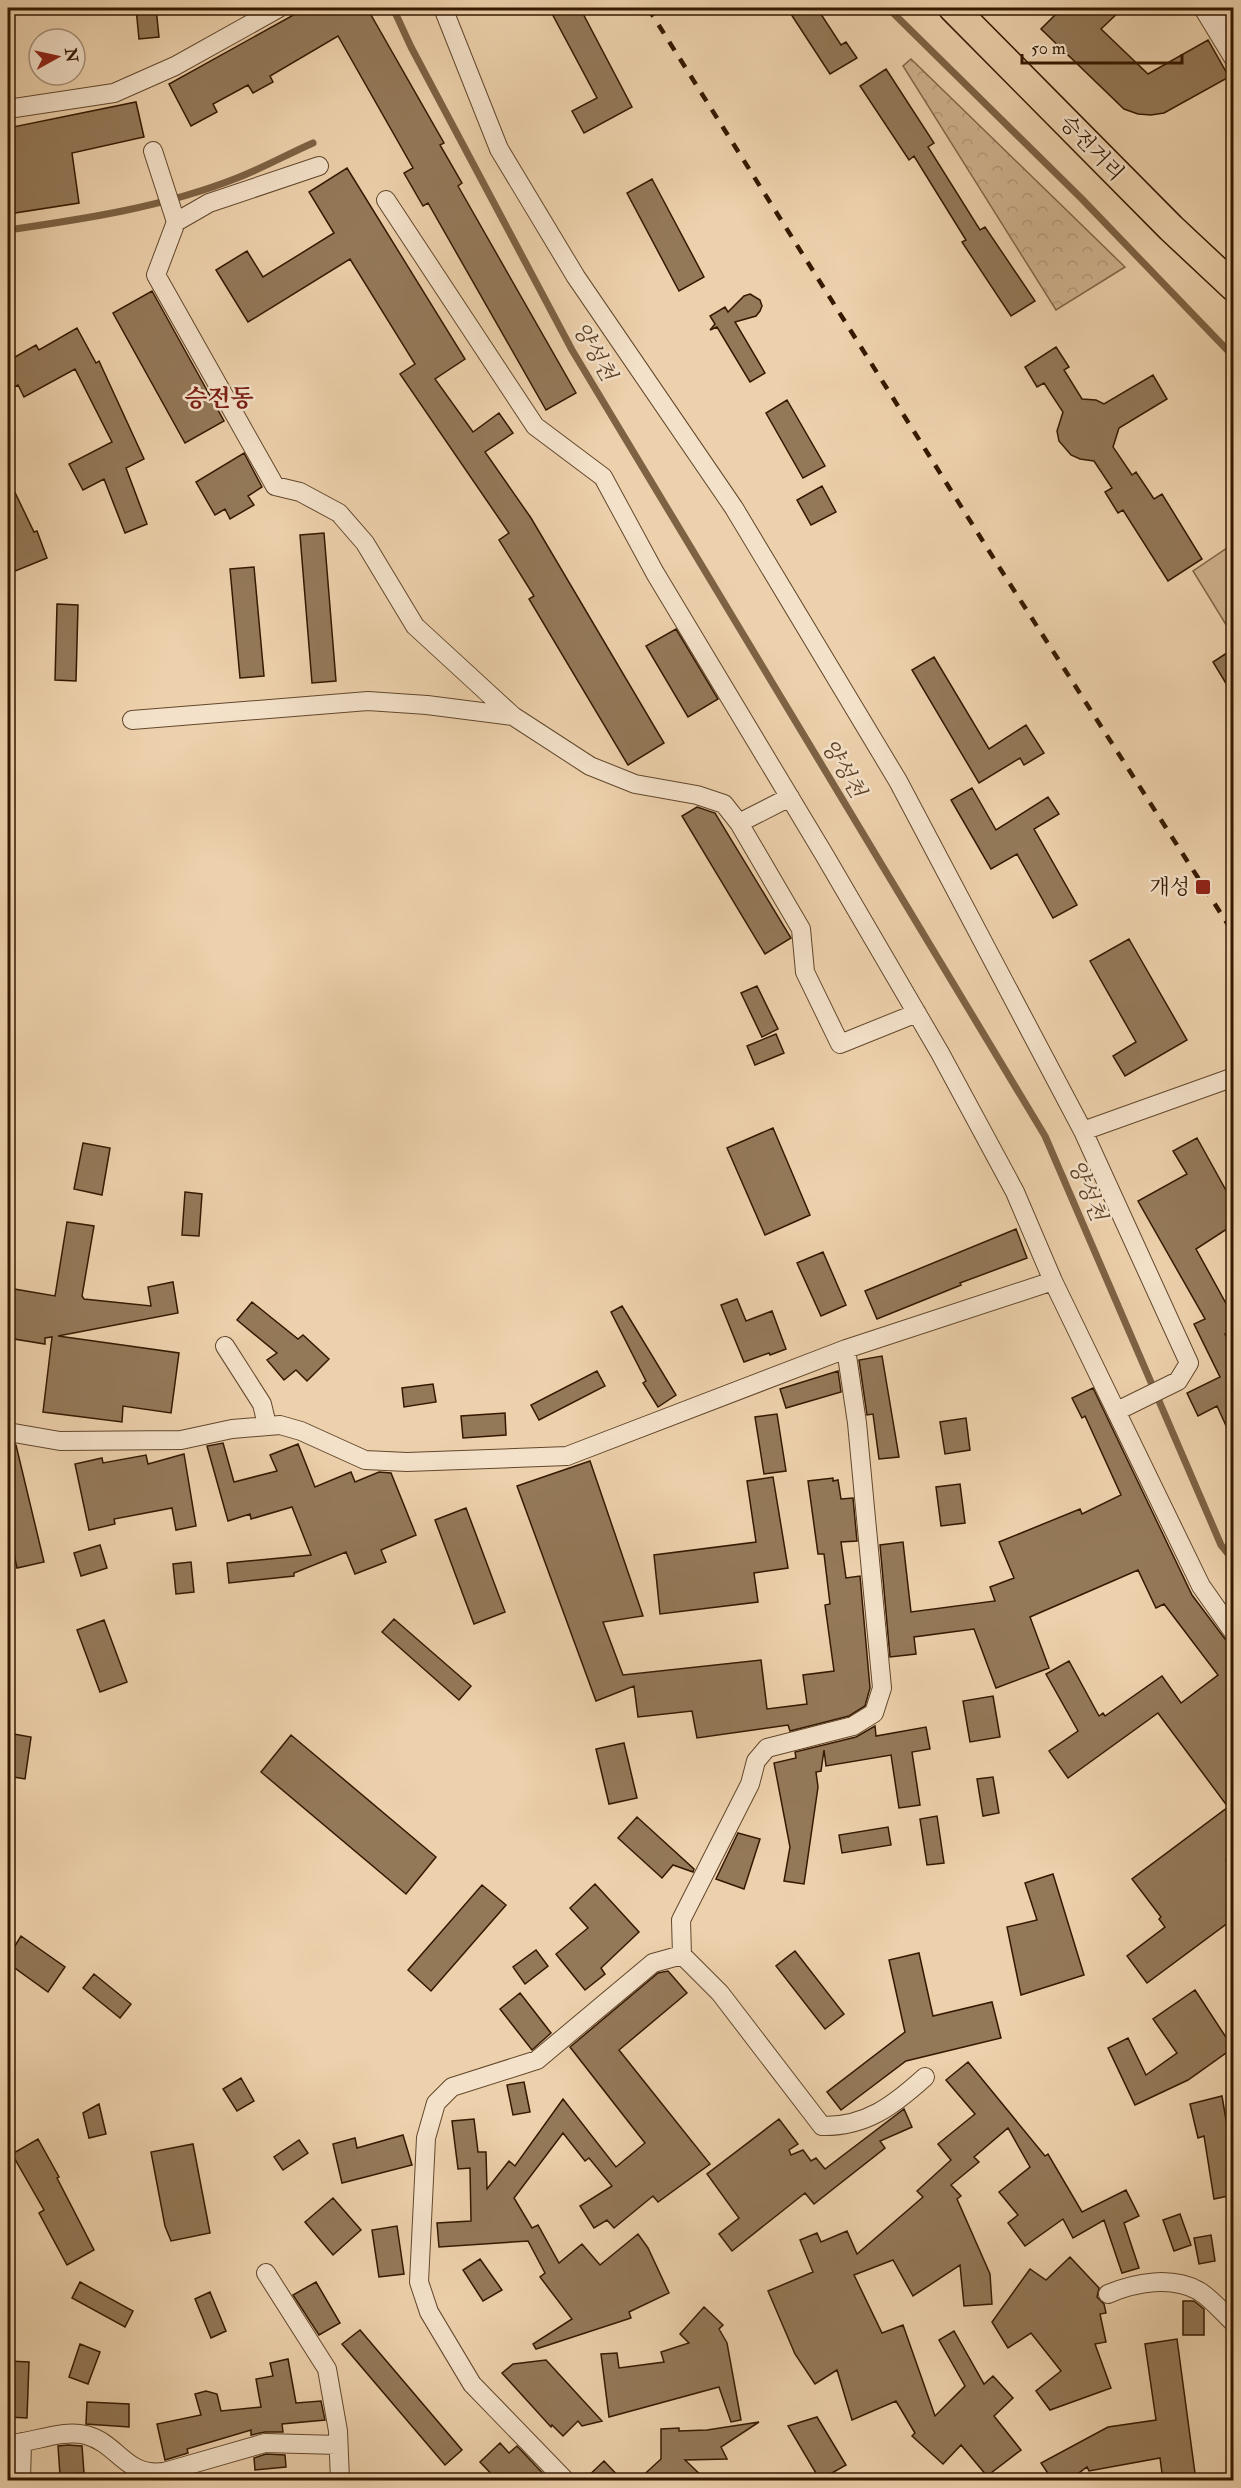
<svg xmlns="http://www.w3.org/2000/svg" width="1241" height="2488" font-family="'IM FELL Double Pica','Noto Serif KR',serif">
<defs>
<pattern id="park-crowns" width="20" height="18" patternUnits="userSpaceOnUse" patternTransform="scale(1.5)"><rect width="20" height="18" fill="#ceb28f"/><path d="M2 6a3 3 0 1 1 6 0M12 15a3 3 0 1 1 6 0" fill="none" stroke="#b2987a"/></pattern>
</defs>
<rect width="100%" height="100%" fill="#edd1ac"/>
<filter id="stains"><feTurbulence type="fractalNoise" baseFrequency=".00333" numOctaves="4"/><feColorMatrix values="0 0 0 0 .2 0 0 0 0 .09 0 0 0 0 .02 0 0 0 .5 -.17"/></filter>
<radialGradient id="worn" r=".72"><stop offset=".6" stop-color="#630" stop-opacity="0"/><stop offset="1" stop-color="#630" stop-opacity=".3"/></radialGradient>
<path fill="#ceb28f" stroke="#816648" stroke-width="1.5" d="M1233,544v92l-40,-65z"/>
<path fill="url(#park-crowns)" stroke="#816648" stroke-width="1.5" d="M911,59l214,208 -69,43 -153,-244z"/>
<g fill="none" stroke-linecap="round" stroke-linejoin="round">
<path stroke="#7d6244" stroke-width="7" d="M393,8l18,39 161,303 473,786 176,409 13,16
M888,8l193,190 153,159
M8,230c76,-11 156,-23 229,-52 26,-10 51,-24 76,-35"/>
</g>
<path fill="#947959" stroke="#341900" stroke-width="1.5" d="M136,8h20l3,29 -20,2z
M306,8h61l77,135 -4,2 22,38 -4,3 118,207 -30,17 -118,-207 -5,3 -19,-33 9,-5 -75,-132 -68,40 3,6 -20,11 -5,-8 -35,19 4,8 -26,14 -22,-42z
M549,8h31l52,99 -48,26 -12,-22 25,-13z
M787,8h30l24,37 5,-3 11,16 -27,16z
M1062,8h61l-22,21 47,45 60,-34 21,37 -65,36 -13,2 -13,-1 -14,-5 -83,-80z
M886,69l48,74 -6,4 52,83 5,-3 50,74 -24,15 -49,-74 4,-2 -52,-84 -5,4 -49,-74z
M136,102l8,35 -72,16 7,50 -71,11v-86z
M347,168l118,191 -30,20 38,53 26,-19 14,20 -28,19 46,66 133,225 -36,22 -99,-166 5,-3 -35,-56 10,-7 -109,-159 15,-10 -65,-105 -102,63 -32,-52 31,-19 16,26 71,-44 -25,-41z
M652,179l52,98 -25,14 -52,-98z
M152,291l72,130 -39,22 -72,-130z
M750,294l10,6 2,6 -2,5 -4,5 -21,6 30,51 -15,9 -33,-55 -7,3 5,-6 -5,-8 15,-9 3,5 16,-16z
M77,328l19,35 3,-2 45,98 -18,9 21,56 -22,9 -21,-54 -21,11 -14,-26 43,-22 -37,-73 -51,28 -6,-12 -10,5v-29l28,-16 3,5z
M1056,347l13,20 -5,3 18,29 14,1 8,4 49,-29 14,24 -48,29 -6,19 19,28 4,-3 18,27 8,-5 40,65 -34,22 -45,-71 -5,3 -13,-21 7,-4 -18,-27 -14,-2 -9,-4 -12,-14 -2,-10 6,-19 -19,-29 -7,4 -12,-20z
M787,400l38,66 -22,12 -37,-65z
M244,453l18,34 -14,9 6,9 -24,14 -5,-10 -10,6 -19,-33z
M8,478l26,54 3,-1 10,27 -39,16z
M822,486l14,26 -25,13 -14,-25z
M324,533l12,148 -24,2 -12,-148z
M254,567l10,109 -24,2 -10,-109z
M57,604l21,1 -2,76 -21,-1z
M676,629l42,70 -30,18 -42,-71z
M1233,649v46l-20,-33z
M934,657l55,92 37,-24 18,28 -20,12 -4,-7 -41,25 -67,-113z
M972,788l24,42 52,-33 11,17 -25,15 43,76 -24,13 -36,-64 -26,15 -40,-69z
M697,807l18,6 76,125 -26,16 -83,-138z
M1129,939l58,101 -62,36 -12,-20 23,-14 -46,-81z
M757,986l21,43 -16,8 -21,-44z
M776,1034l8,19 -29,12 -8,-19z
M773,1128l37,87 -45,20 -38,-87z
M1197,1138l36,65v22l-37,24 32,58 5,-3v25l-8,5 8,17v90l-16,-35 -19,10 -11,-23 33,-16 -26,-53 11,-5 -67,-118 49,-27 -14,-23z
M83,1143l27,5 -8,47 -28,-6z
M185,1192l17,2 -3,42 -17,-1z
M67,1222l27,4 -12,70 2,3 67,7 -3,-19 25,-5 5,31 -120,23 121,17 -8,60 -48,-7 -1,16 -79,-10 9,-75 -7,1v6l-37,-6v-50l47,8z
M1016,1229l11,29 -67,25 1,2 -84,34 -12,-28z
M823,1252l23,53 -25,11 -24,-53z
M737,1299l9,22 26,-10 14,38 -16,6 -1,-2 -25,9 -23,-57z
M252,1302l46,37 5,-4 26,24 -22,22 -11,-11 -12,10 -17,-20 10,-7 -40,-33z
M622,1306l54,89 -18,12 -15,-24 3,-2 -35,-69z
M882,1356l17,101 -20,2 -6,-45 -6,1 -8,-55z
M597,1371l8,15 -66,34 -8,-15z
M838,1371l3,21 -55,16 -6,-19z
M433,1384l3,18 -32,5 -2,-19z
M1093,1388l99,207 33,44 8,5v210l-7,6 7,10v49l-86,64 -20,-27 38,-29 -6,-8 2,-2 -29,-38 96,-72 -70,-94 -90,65 -19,-27 29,-20 -32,-57 23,-13 30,55 4,-3 2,3 57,-40 19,27 37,-28 -54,-71 -8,4 -18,-38 -108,47 19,51 -53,20 -22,-59 -60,8 2,17 -26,3 -10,-112 23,-3 8,70 84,-11 -5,-14 24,-9 -15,-36 81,-33 2,5 39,-19 -36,-79 -3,2 -10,-20z
M505,1413l1,22 -43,3 -2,-22z
M777,1414l9,57 -22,3 -9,-57z
M966,1418l4,32 -25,4 -5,-32z
M8,1443l8,2 28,117 -27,6 -9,-41z
M223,1443l11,39 43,-11 -7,-16 28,-11 17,43 36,-15 4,10 24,-10 12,1 25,62 -35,15 5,12 -31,12 -9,-22 -52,21v3l-65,7 -2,-20 84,-8 -19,-48 -41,12 -1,-5 -22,7 -21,-75z
M184,1454l12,72 -20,4 -4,-22 -58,11 1,5 -26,6 -14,-66 27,-6 1,5 43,-8 2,9z
M590,1461l53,155 -40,6 20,53 138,-15 6,49 40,-5 -4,-29 31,-4 -9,-66 5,-1 -6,-50h-6l-10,-73 25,-3v3l5,-1 3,19 12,-1 4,43 -16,1 5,36 14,-2 10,112 -5,18 -16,10 -59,15 -2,-6 -91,13 -5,-27 -54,6 -4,-31 -38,15 -79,-215z
M773,1477l15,91 -34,5 4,29 -98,12 -6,-59 102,-13 -9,-61z
M960,1484l5,39 -24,3 -5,-39z
M466,1508l39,104 -31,12 -39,-104z
M100,1545l7,23 -26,8 -7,-23z
M191,1562l3,30 -18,2 -3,-30z
M394,1619l77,67 -12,14 -77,-68z
M104,1620l23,62 -27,10 -23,-62z
M993,1696l7,41 -30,5 -7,-41z
M875,1726l1,10 50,-9 4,22 -18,3 8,53 -21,3 -8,-53 -65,11 -2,-16 -3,21 -5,1 2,15 -14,97 -20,-3 6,-34 -16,-84 22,-5 -1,-6 61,-15z
M8,1733l23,4 -6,42 -17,-3z
M291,1735l145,122 -30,37 -145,-122z
M624,1743l13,55 -28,6 -13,-55z
M993,1777l6,36 -16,3 -6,-37z
M937,1816l7,47 -17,2 -7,-46z
M637,1817l57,52 -1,3 -20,-7 -11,13 -44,-40z
M888,1827l3,18 -49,8 -3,-18z
M738,1833l22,6 -16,50 -28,-10z
M1053,1874l31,101 -63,20 -14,-68 30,-7 -12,-37z
M595,1884l44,48 -38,36 4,6 -20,16 -29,-36 32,-26 -18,-20z
M482,1885l24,20 -75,86 -23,-21z
M21,1936l44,31 -17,25 -40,-29v-6z
M536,1950l12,16 -23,18 -12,-17z
M795,1951l49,63 -19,15 -49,-63z
M919,1953l14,63 59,-14 9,36 -95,23 -65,49 -14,-18 78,-60 -16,-72z
M668,1971l19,22 -68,57 91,114 -52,38 -5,-6 -39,32 -7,-8 -13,8 -14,-22 32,-20 -23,-28 -4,3 -22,-28 -49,65 18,30 6,-3 21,38 23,-19 18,21 38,-31 10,14 21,45 -40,19 2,6 -95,31 -3,-5 39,-25 -32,-42 5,-4 -17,-32 -89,6 -2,-24 34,-2 -1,-53 -12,1 -6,-48 22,-2 4,33h8l1,37 22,-28 6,5 48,-67 53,68 29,-24 -75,-96 88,-74z
M94,1974l37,30 -11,14 -37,-30z
M1195,1990l38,58 -45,32 -53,25 -27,-57 20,-10 18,37 31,-22 -24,-34z
M520,1993l31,40 -19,17 -32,-41z
M968,2062l77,94 3,-2 34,58 44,-22 13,26 -15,7 15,45 -17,5 -18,-53 -31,18 -10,-19 -38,27 -17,-23 10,-8 -19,-23 31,-25 -22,-39 -34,29 5,5 -28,23 10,11 -4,3 33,75 2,30 -28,2 -4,-41 -47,31 -20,-36 -39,15 28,58 21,-8 32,91 30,-30 -26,-46 15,-9 30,53 9,-8 20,22 -19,18 27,34 -34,26 -26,-31 -18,19 -31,-28 3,-3 -19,-32 -44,19 -15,-50 -22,14 -20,-30 -27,-63 45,-19 -13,-32 17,-7 4,9 26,-11 10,23 66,-57 -6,-6 34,-31 -13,-16 37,-30 -29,-34z
M241,2078l13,23 -17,10 -14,-22z
M524,2082l6,30 -17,3 -6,-30z
M1222,2096l11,65v34l-19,4 -10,-63 -6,2 -8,-34z
M99,2104l7,30 -17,4 -6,-25z
M904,2109l8,18 -32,14 5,7 -71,56 -9,-11 -73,58 -13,-17 20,-16 -32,-44 72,-55 19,25 -9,6 2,5 12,-5 8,11 5,-3 9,11z
M403,2135l9,30 -70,18 -9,-39 22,-6 2,10z
M38,2139l21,38 -2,1 37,72 -27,15 -28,-52 5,-3 -32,-56z
M299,2140l9,13 -25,17 -9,-13z
M193,2144l17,89 -39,8 -6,-15 -14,-74z
M333,2198l28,32 -28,25 -28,-33z
M1180,2214l11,31 -17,6 -11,-31z
M397,2226l7,48 -25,3 -7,-47z
M1211,2235l4,26 -16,3 -5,-26z
M1070,2257l29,31 -2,9 7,7 2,9 -6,1 6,28 -11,2 16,44 -61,22 -14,-19 25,-20 -30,-38 -23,15 -16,-26 38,-53 16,11z
M480,2259l22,31 -19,11 -20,-31z
M80,2282l53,29 -8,16 -53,-29z
M316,2282l24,41 -21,12 -26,-40z
M210,2292l16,39 -15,7 -16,-39z
M1183,2301h11l10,8v26h-21z
M704,2307l19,18 -4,4 8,14 14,77 -10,2 -12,-35 -110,30 -8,-63 16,-1 2,15 45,-6 -3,-10 28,-9 -9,-9z
M360,2330l102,120 -17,15 -103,-121z
M1177,2339l19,142h-33l-3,-23 -71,13 -2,-4 -19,14h-15l-12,-18 67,-36 48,-7 -11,-76z
M80,2344l20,8 -12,32 -19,-7z
M288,2359l8,44 25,-2 4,19 -43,4 1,8h-18l-14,3v-5l-64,19 1,4 -23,7 -8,-36 44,-9 -6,-21 11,-3 11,3 4,17 40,-4 -5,-28 17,-3 -3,-13z
M546,2360l56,61 -20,5 -4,-5 -15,15 -11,-11 -1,2 -49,-54 11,-9z
M8,2361l21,1 -2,56 -19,-1z
M87,2402l42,2v23l-43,-3z
M817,2417l29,48 -26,15 -32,-54z
M759,2422l-38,25 6,12 -42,1 22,21h-70l24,-22v-30l18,-1v3l28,-1z
M500,2443l9,10 8,-7 33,35h-52l-18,-19z
M68,2445l14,1 2,27 -24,2 -2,-29z
M266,2454l19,1 1,12 -31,3 -1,-12z
M604,2461l19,20h-40z"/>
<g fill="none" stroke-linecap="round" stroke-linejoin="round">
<defs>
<path id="minor" d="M443,8l56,141 77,128 158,231 164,273 185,350 106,232 -11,18 -61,30
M1203,8l31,51
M1214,26l20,-12
M8,109l106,-16 61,-27 104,-58
M153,151l23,71
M319,166l-110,37 -33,19 -20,53 119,211 25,6 39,21 26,30 50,83 98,90 77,50 45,18 62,11 27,9 15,19 62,106 4,43 35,72 77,-31
M386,200l149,226 68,51 52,96 170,283 115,197 75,139 38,89 148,305 33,47
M132,720l236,-19 59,4 86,11
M739,823l51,-26
M1083,1131l151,-54
M225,1346l37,58 5,21
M846,1349l11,74 25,265 -8,25 -21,13 -86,22 -11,13 -6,23 -69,136 1,35 38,38 102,133c44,1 72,-21 103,-49
M8,1432l52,9 121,-1 51,-11 48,-4 21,6 64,29 42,2 160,-6 279,-107 207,-68
M266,2273l61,96 11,62 2,49
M1108,2294c28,-12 64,-18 91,-3 13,8 24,22 35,32
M8,2444c25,-1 53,-15 78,-9 33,9 39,42 78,37l101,-29 73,2
M21,2480l1,-38
M565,2480l-93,-96 -43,-72 -10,-30 7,-144 10,-35 16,-16 85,-27 116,-97 29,-8"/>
<path id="primary" d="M953,8l218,220 63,59"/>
</defs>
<use href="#minor" stroke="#62472b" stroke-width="20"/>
<use href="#primary" stroke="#341900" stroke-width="31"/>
<use href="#minor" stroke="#f3e1c9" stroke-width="18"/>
<use href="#primary" stroke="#edd1ac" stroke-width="28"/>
<path stroke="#341900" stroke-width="4.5" stroke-dasharray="10 10" stroke-linecap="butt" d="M648,8l353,562 233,364"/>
</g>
<rect fill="#8f2418" stroke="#f3e1c9" stroke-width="2" x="1195" y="879" width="16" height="16" rx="3"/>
<g text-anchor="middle" stroke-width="5" stroke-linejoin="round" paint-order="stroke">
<g font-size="21" fill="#341900" stroke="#f3e1c9">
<text transform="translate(1092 148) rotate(46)" y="7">승전거리</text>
</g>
<g font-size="21" fill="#341900" stroke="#f3e1c9" text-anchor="end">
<text x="1190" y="894">개성</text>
</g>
<g font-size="22" font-style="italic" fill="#5f4328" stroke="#f3e1c9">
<text transform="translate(595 351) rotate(60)" y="8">양성천</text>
<text transform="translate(844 768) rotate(59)" y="8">양성천</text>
<text transform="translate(1088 1190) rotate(67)" y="8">양성천</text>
</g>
<g font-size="24" font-weight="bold" fill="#7a1f14" stroke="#f3e1c9">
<text x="219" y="406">승전동</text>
</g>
</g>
<rect width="1241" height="2488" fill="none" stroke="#edd1ac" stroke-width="30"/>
<rect x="9" y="9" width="1223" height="2470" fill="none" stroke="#341900" stroke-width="3"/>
<rect x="15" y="15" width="1211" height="2458" fill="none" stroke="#341900" stroke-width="1.5"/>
<g transform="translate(57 57) rotate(82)"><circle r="28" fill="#f3e1c9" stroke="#a79179" stroke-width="1.5"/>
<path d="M0-4.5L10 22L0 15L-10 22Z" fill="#8f2418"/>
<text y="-9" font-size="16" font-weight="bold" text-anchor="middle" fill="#341900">N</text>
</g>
<path d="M1022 54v9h160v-9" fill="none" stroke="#341900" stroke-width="3"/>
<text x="1031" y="54" font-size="18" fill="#341900" stroke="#f3e1c9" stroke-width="4.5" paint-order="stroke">50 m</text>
<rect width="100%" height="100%" filter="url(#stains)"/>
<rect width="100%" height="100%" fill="url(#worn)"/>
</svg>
